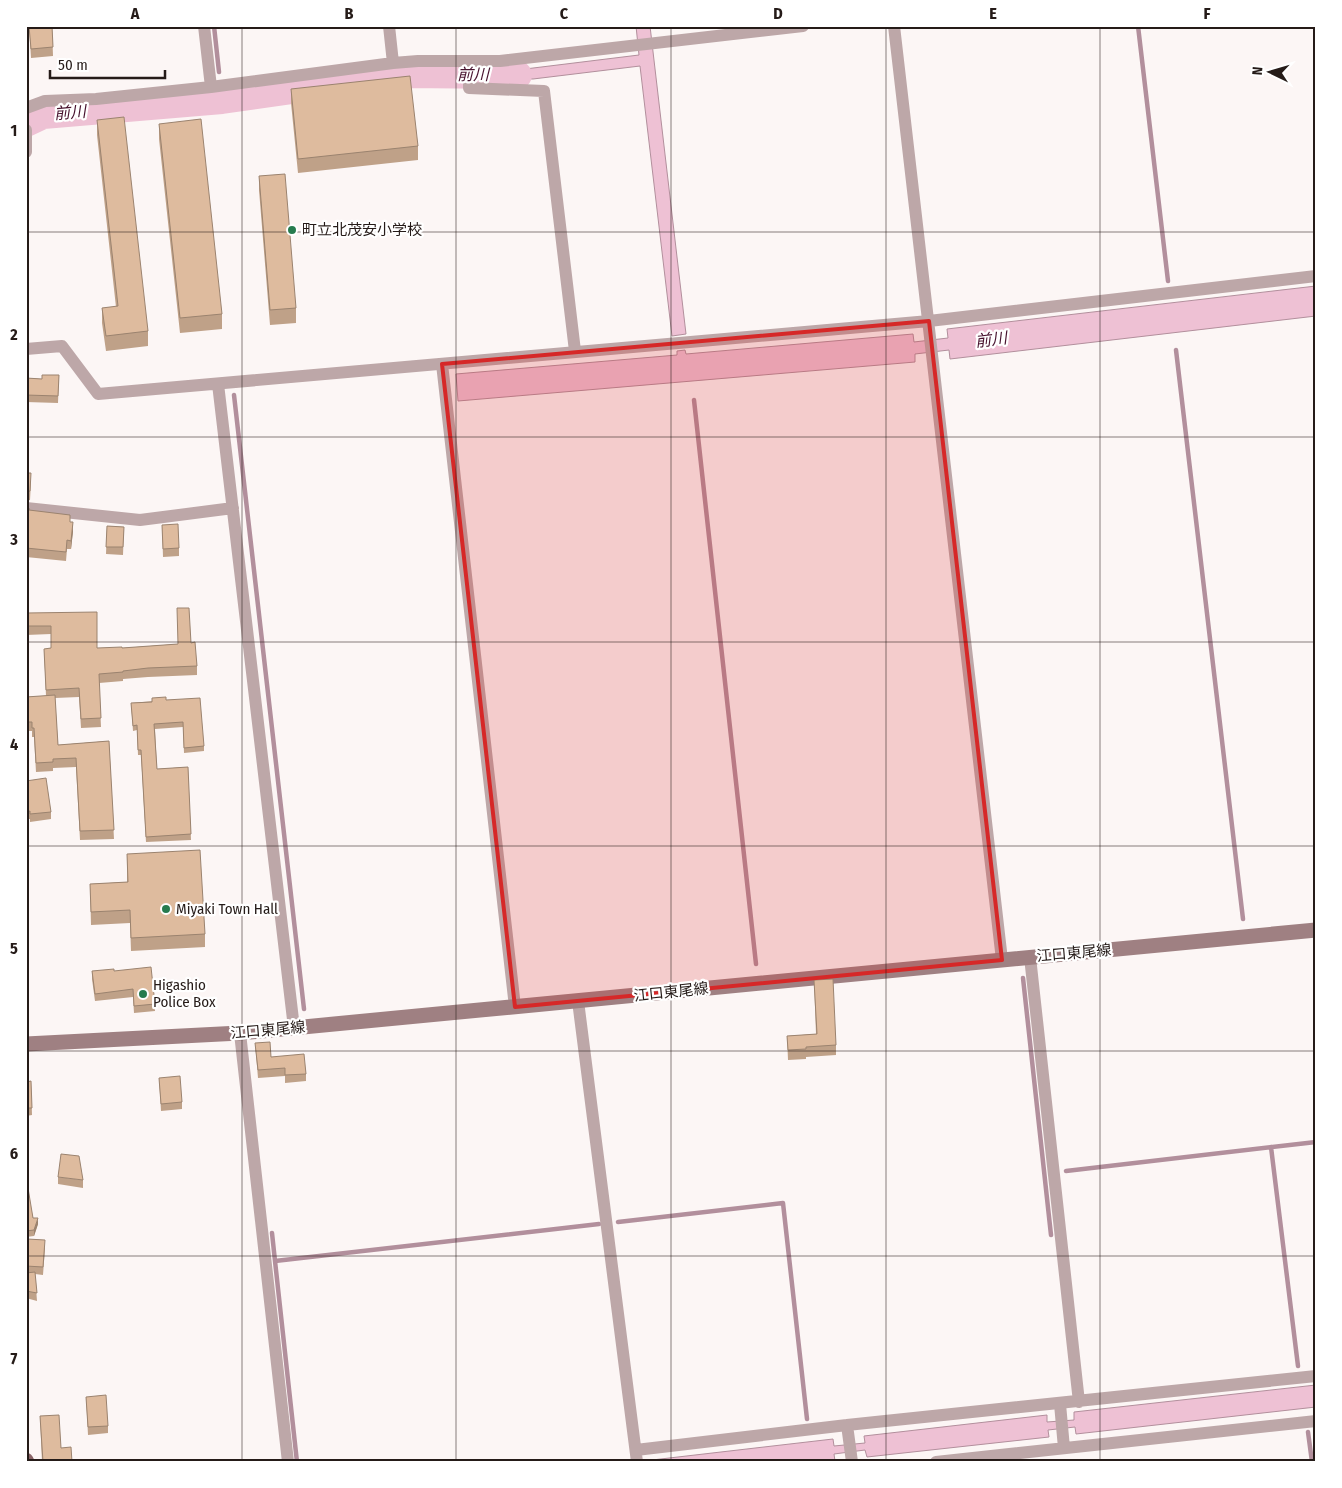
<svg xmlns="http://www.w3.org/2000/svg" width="1342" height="1488" font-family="'Fira Sans Condensed','Noto Sans JP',sans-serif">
<rect width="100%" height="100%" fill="#fcf6f5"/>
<path fill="#eec1d4" stroke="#b28f9c" d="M636,26h14l36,308 -14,2 -32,-270 -107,13 -52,-2v-6l36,-1 122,-15z
M1316,286v30l-366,43 -1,-9 -34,4v8l-457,39 -2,-27 221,-19v-4l8,-1 1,4 227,-20 1,8 34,-4 -1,-9z
M1316,1385v22l-240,27 -1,-7 -27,3 1,7 -182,20 -2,-7 -31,4 1,7 -9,1h-174v-2l181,-21 1,7 31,-3 -1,-7 183,-21v7l27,-2v-8z"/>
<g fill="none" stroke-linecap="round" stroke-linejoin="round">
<path stroke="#b28f9c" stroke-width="4.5" d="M214,26l5,46
M1138,26l30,255
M1176,350l67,569
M234,395l70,614
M694,400l62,564
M1023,978l28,257
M1271,1147l27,219
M1066,1171l250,-29
M618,1222l165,-19 24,216
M272,1233l3,28 324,-37
M275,1261l22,201
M1308,1432l4,30"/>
<path stroke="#eec1d4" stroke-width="28" d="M26,123l17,-8 179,-15 183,-26 113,1"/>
<path stroke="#bda7a8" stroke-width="12" d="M204,26l7,61
M389,26l4,37
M894,26l108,934
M469,61v27l75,3 31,260
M26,108l19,-7 51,-2 115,-12 182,-24 25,-2h82l303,-35
M26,130v22
M26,349l36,-3 36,48 831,-73 387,-45
M442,364l73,643
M218,384l76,644
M26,508l114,12 93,-12
M1030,957l49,445
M578,1001l59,461
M240,1033l48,429
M1060,1404l4,44
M847,1425l5,37
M636,1450l211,-25 469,-49
M936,1462l380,-41"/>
<path stroke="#9f8082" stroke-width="15" d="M26,1044l214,-11 1076,-103"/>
<path stroke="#8a6467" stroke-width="15" d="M26,1460l1,2"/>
</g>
<path fill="#bfa188" d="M29,26h23l1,30 -22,2z
M291,89l127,57v14l-120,13 -7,-70z
M97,120l51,211v15l-42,5 -4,-28v-15l14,-1 -19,-172z
M159,124l63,190v15l-42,4 -21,-194z
M259,176l37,132v15l-26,2 -11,-135z
M59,375l-1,28 -32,-1v-24l16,1z
M26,473l5,9 -1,18 -4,1z
M26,507l3,3 41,12 3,9 -2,18h-4l-1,12 -40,-4z
M162,525l17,23v8l-16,1z
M107,526l17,1 -1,28 -17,-1z
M26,613l71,35h25l56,-4 13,-1 6,23v9l-49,2 -25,2v2l-24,2 2,44 -20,1 -2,-31 -24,1 3,47 51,-4 5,98 -34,1 -4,-73 -23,1v3l-17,1 -2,-35h-2v-6h-6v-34l20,-1 -2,-47 7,-1v-14l-25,1z
M166,700l38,46v5l-20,2 -1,-26 -28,2 2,40 31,-2 3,73 -45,2 -5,-87h-3l-1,-25 -4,1 -2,-28z
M26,781l25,31v7l-21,3v-3h-4z
M127,854l78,80v13l-74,4 -1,-28 -39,2 -1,-41 37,-2z
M92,971h22l41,33v7l-21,2 -1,-16 -38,4 -3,-22z
M814,980l22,65v10l-30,2v2l-18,1 -1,-24 29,-2z
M255,1043l16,14 35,17v7l-21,2v-7l-27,2z
M159,1078l23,24v7l-21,2z
M31,1081l1,34 -6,1v-34z
M58,1177l25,3v8l-25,-4z
M26,1187l7,31 5,6 -4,12 -8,1z
M26,1247l19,1 -2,27 -8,-1 2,27 -11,-3z
M86,1397l22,29v7l-20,2z
M40,1416l21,32 11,14h-30z"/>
<path fill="#9b836f" d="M73,522v9l-2,18v-8z
M38,1218v6l-4,12v-6z"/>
<path fill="#debb9e" stroke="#9b836f" d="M29,26h23l1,21 -22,2z
M410,76l8,70 -120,13 -7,-70z
M124,117l24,214 -42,5 -4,-28 16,-2 -21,-186z
M201,119l21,195 -42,4 -21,-194z
M285,174l11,134 -26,2 -11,-134z
M42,375h17l-1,21 -32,-1v-17l16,1z
M26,473h5l-1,18 -4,1z
M26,507l3,1v2l41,5v7h3l-2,19 -4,-1 -1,12 -40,-4z
M178,524l1,24 -16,1 -1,-24z
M107,526l17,1 -1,20h-17z
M26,576h2l-2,23z
M177,608h12l2,35 4,-1 2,24 -49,2 -25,3v1l-24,2 2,44 -20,1 -2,-31 -33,2 -2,-41 7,-1v-22h-25v-13l71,-1v36l25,-1v1l56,-4z
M55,695l3,50 51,-4 5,89 -34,1 -4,-73 -23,1v3l-17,1 -2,-35h-2v-6h-6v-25z
M166,697v3l34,-2 4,48 -20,2 -1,-26 -29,2 3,45 31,-2 3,67 -45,3 -5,-87h-3l-1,-25 -4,1 -2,-23 21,-1v-4z
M46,778l5,34 -21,2v-3l-4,1v-21h1l-1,-10z
M200,850l5,84 -74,4 -1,-28 -39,2 -1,-28 38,-2 -1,-28z
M151,967l4,37 -21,2 -1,-17 -38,5 -3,-23 22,-2v2z
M833,979l3,66 -30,2v2l-18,1 -1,-14 30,-2 -3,-54z
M270,1042l1,15 33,-3 2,20 -21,1v-7l-27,2 -3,-27z
M180,1076l2,26 -21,2 -2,-26z
M31,1081l1,27h-6v-26z
M61,1154l18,2 4,24 -25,-3z
M26,1187l2,1 5,30h5l-4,12 -8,1z
M27,1239l18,1 -2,27 -17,-1z
M35,1272l2,21 -11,-2v-18z
M106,1395l2,31 -20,1 -2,-30z
M59,1415l2,33 10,-1 1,15h-29l-3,-46z"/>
<path fill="#d62828" fill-opacity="0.2" stroke="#d62828" stroke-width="4" stroke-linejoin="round" d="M929,321l73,639 -487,47 -73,-643z"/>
<path fill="none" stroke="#251b18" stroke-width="1" stroke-opacity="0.55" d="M242,26v1436M456,26v1436M671,26v1436M886,26v1436M1100,26v1436M26,232h1290M26,437h1290M26,642h1290M26,846h1290M26,1051h1290M26,1256h1290"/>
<g fill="#267b4e" stroke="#fff" stroke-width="2">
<circle cx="292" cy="230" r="5"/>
<circle cx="166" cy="909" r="5"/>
<circle cx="143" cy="994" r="5"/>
</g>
<g text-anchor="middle" stroke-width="4.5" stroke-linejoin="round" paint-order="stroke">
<g font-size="15" fill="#251b18" stroke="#fff" text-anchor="start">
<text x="302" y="235">町立北茂安小学校</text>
<text x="176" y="914">Miyaki Town Hall</text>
<text x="153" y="990">Higashio<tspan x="153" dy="17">Police Box</tspan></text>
</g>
<g font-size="15" fill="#251b18" stroke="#fff">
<text transform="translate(1074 953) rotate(-5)" y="5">江口東尾線</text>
<text transform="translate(671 992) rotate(-6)" y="5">江口東尾線</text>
<text transform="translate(268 1030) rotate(-5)" y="5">江口東尾線</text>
</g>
<g font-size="16" font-style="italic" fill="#47122e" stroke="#fff">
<text x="473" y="80">前川</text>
<text transform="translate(70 112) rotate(-5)" y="6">前川</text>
<text transform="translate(991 339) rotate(-7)" y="6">前川</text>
</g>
</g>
<rect width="1342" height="1488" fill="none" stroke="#ffffff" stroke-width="55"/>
<g transform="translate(1270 72) rotate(275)" stroke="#ffffff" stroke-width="4" paint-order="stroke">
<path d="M0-4L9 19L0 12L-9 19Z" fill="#251b18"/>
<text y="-8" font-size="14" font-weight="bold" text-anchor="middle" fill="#251b18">N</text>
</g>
<path d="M50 70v8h115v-8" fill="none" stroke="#251b18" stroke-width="2.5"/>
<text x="58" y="70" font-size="15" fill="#251b18" stroke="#ffffff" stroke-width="4" paint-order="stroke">50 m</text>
<rect x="28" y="28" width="1286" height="1432" fill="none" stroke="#251b18" stroke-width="2"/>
<g font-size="16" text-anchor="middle" font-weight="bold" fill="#251b18">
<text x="135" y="19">A</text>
<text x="349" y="19">B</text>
<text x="564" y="19">C</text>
<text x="778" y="19">D</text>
<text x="993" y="19">E</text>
<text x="1207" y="19">F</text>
<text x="14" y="136">1</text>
<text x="14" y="340">2</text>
<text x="14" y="545">3</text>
<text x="14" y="750">4</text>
<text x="14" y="954">5</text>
<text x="14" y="1159">6</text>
<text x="14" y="1364">7</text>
</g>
</svg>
